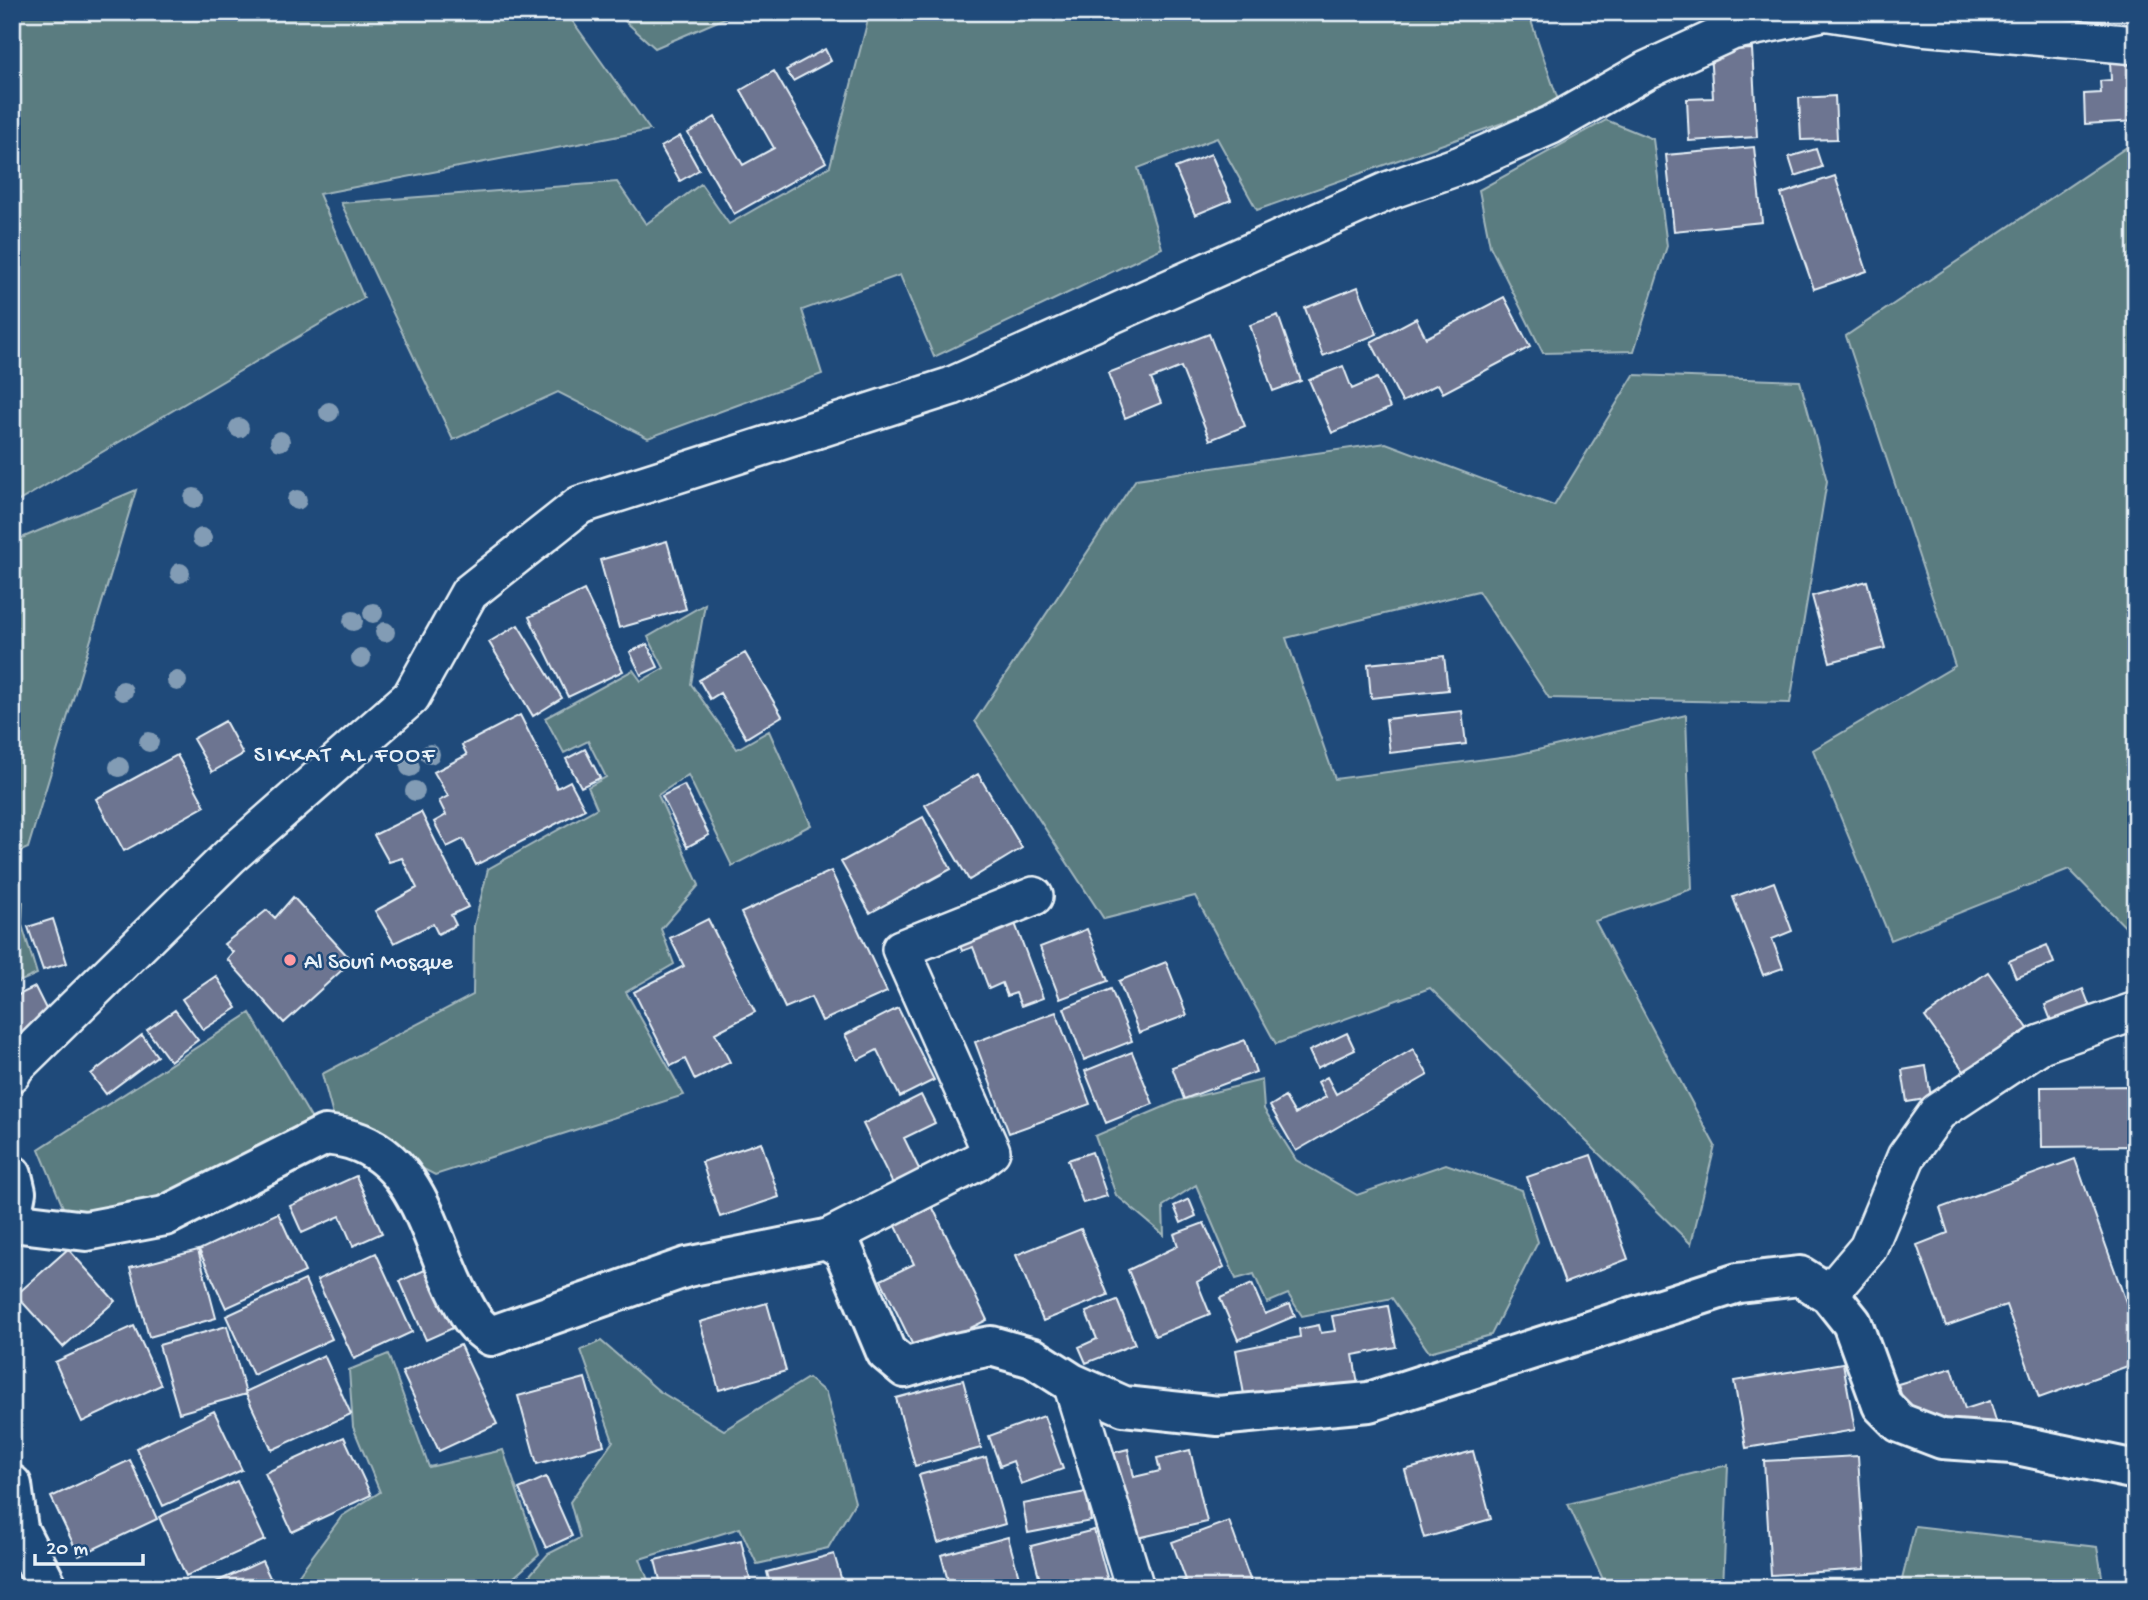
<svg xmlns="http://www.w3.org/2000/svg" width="2148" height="1600" font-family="'Gochi Hand',sans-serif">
<rect width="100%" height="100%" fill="#1f4a7a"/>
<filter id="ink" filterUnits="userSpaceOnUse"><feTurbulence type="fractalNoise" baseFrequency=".0143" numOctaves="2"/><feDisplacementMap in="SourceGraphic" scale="14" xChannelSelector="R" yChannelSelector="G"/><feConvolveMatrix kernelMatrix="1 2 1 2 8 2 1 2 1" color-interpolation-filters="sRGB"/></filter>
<g filter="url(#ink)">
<path fill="#5a7b80" stroke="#a1b6bc" stroke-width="2" d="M12,12h554l84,118 -331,64 45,104 -352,207z
M615,12h124l-84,36z
M870,12h658l31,91 -302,107 -40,-72 -79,30 24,80 -228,109 -34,-82 -98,35 20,64 -174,64 -90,-46 -105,48 -112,-237 276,-21 29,42 55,-40 28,40 101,-58z
M1606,120l47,19 14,107 -33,105 -91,2 -53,-107 -11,-56z
M2136,141v797l-67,-69 -178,71 -78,-190 142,-84 -109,-330z
M1634,375l166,6 27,100 -37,222 -241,-5 -71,-107 -192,47 49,141 181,-24 170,-40 6,174 -97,32 120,225 -24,98 -261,-256 -154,56 -81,-148 -91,23 -129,-198 161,-242 250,-36 168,63z
M136,490l-108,358 -16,7v-313z
M705,604l-14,80 46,65 32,-18 42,94 -79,41 -44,-91 -30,20 41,90 -38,44 13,35 -48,28 58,103 -249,80 -100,-52 -13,-49 151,-79 1,-69 14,-57 109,-61 -9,-21 18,-10 -18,-36 -24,12 -19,-35 88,-48 8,11 23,-13 -16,-31z
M12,898l11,4 -1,23 15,49 -25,11z
M250,1013l67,115 -159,79 -91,10 -28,-68z
M1262,1080l2,29 32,51 61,35 89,-31 76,26 16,52 -47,93 -62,17 -37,-54 -90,18 -14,-22 -21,9 -13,-29 -18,5 -40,-94 -33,21 1,29 -48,-40 -21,-59 83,-35z
M601,1341l58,50 65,39 84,-52 18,15 29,109 -27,46 -71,16 -17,-36 -100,31 11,29h-125l-4,-4 26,-30 32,-16 -10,-36 43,-61 -32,-91z
M388,1354l41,113 74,-17 36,105 -26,23 -30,10h-194l53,-72 38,-24 -27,-65 -4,-57z
M1728,1465l-5,123h-116l-39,-84z
M1915,1526l182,21 7,41h-204z"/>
<path fill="#6d7491" stroke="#e8f1f8" stroke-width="2" d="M825,49l6,12 -38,20 -7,-11z
M1752,49l5,88 -68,4 -2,-42 26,-1 -3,-47z
M2136,60v61l-51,3 -1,-30 17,-1 -1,-12 11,-1 -1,-19z
M774,71l52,91 -92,52 -46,-81 27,-16 28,48 31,-17 -33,-58z
M1835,96l2,43 -36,1 -2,-42z
M680,136l19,34 -19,11 -19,-34z
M1754,147l8,75 -88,9 -8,-76z
M1816,149l6,18 -27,9 -6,-19z
M1211,154l20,46 -36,15 -20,-47z
M1835,176l32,95 -53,18 -33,-95z
M1358,287l19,47 -54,22 -18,-48z
M1504,297l26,50 -87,46 -5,-9 -36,18 -31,-60 45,-24 10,20z
M1278,315l23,66 -28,10 -23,-66z
M1209,334l36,92 -35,14 -29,-73 -30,12 10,24 -36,15 -17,-45z
M1343,366l9,23 25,-11 13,30 -58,25 -23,-53z
M667,541l19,68 -67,19 -19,-68z
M1867,581l18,67 -55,14 -18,-66z
M584,590l39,81 -55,26 -39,-80z
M518,625l44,73 -29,18 -44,-74z
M647,644l11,23 -17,8 -11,-23z
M745,653l37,63 -36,22 -26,-45 -10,6 -11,-19z
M1444,656l4,34 -77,8 -3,-34z
M1462,711l4,33 -76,9 -4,-34z
M520,715l37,73 13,-7 15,28 -109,56 -13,-26 -16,8 -13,-25 12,-7 -7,-14 9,-5 -14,-24 33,-17 -5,-10z
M225,721l18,33 -31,18 -19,-33z
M585,749l15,29 -19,9 -15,-28z
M177,755l28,51 -81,45 -28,-52z
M978,774l44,74 -53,32 -44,-75z
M684,785l25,50 -22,12 -25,-51z
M421,812l47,95 -17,8 5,10 -18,9 -5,-10 -39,19 -19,-32 42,-23 -15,-30 -13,4 -15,-27z
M923,817l28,52 -81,44 -29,-51z
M831,871l56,121 -65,29 -11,-24 -26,11 -44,-95z
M1774,882l18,49 -20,8 11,29 -20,7 -30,-78z
M293,897l59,64 -68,62 -57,-64 6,-7 -9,-8 43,-34 8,8z
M1013,918l30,80 -22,8 -5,-13 -9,3 -5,-13 -13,6 -16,-42 -11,4 -4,-12z
M53,919l14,44 -24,7 -15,-43z
M708,919l47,93 -40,21 15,29 -35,18 -10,-21 -14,7 -37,-74 50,-26 -14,-28z
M1087,929l21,52 -48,18 -20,-52z
M2047,945l7,18 -38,15 -7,-17z
M1166,962l21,53 -48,18 -20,-52z
M1988,972l46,65 -63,44 -46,-64z
M216,976l21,32 -34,22 -21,-31z
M35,987l17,34 -40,29v-52z
M1111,989l21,52 -48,19 -20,-52z
M2083,989l7,18 -38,16 -7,-18z
M898,1008l36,72 -34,17 -23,-47 -19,10 -13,-25z
M175,1010l23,30 -28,21 -23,-31z
M1056,1012l34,92 -81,29 -34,-91z
M1347,1033l8,17 -38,18 -8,-17z
M142,1035l15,21 -51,38 -15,-20z
M1245,1040l11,32 -72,27 -12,-32z
M1413,1049l15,26 -132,76 -26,-45 15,-9 10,17 31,-17 -8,-15 9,-5 9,17z
M1132,1052l21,52 -47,19 -21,-52z
M1926,1066l5,32 -24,4 -5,-32z
M2136,1086v92h-5v-32l-89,1 -1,-60z
M921,1095l14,28 -31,15 17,35 -27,13 -31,-62z
M761,1142l18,55 -59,20 -18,-55z
M1092,1152l15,44 -24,7 -15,-43z
M1591,1155l37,104 -63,24 -38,-106z
M2075,1159l61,171v33l-97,35 -33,-93 -60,21 -29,-81 31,-12 -8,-25z
M356,1176l26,57 -29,13 -13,-30 -38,17 -12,-27z
M1189,1199l7,17 -15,7 -7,-17z
M932,1206l55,114 -70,34 -36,-74 33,-16 -19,-40z
M278,1213l27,59 -79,36 -27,-58z
M1204,1223l20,44 -27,15 13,32 -55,22 -27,-66 50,-24 -4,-12z
M1081,1229l27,66 -65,26 -27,-66z
M68,1249l47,52 -52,46 -47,-52z
M198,1250l18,68 -67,19 -19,-69z
M376,1253l36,79 -58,27 -37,-79z
M427,1269l26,59 -27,12 -26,-59z
M305,1280l27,59 -79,36 -27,-59z
M1252,1284l13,30 25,-10 5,12 -57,24 -18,-42z
M1117,1300l18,44 -49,19 -7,-16 18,-8 -11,-27z
M767,1303l19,68 -67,19 -19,-68z
M1388,1306l8,41 -43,8 6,35 -112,21 -11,-61 64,-13 -1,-8 20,-4 2,8 14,-2 -3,-15z
M134,1326l27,59 -79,37 -27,-60z
M227,1326l19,68 -67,19 -20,-68z
M460,1345l37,79 -58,27 -37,-79z
M324,1355l27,59 -79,36 -27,-58z
M1843,1363l12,67 -109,18 -12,-67z
M1952,1368l13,41 25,-8 7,23 -27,8 -63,-17 -9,-31z
M585,1378l19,67 -67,19 -19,-68z
M963,1380l18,68 -66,18 -19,-68z
M214,1411l28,59 -79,36 -27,-58z
M1044,1416l19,53 -42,15 -8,-23 -13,5 -11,-30z
M344,1437l27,58 -79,37 -27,-59z
M1128,1449l6,28 26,-6 -3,-13 33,-8 17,72 -78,18 -29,-84z
M1473,1451l18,68 -67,19 -19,-68z
M1858,1456l7,113 -94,6 -7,-114z
M986,1457l19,67 -67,19 -19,-68z
M130,1460l27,59 -78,37 -28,-59z
M546,1477l26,59 -26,12 -27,-59z
M237,1481l28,59 -79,36 -27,-59z
M1086,1492l5,29 -63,12 -5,-29z
M1229,1521l24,67h-86l19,-8 -14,-38z
M1094,1530l16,58h-68l-11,-42z
M1008,1537l14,51h-72l-9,-33z
M741,1540l11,48h-90l-7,-28z
M834,1554l10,34h-73l-4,-16z
M262,1561l13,27h-72z"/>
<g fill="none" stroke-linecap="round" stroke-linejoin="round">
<defs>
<path id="minor" d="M1829,12l91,14 216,19
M12,1073l2,-5 216,-212 181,-159 58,-104 111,-88 372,-119 438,-196 71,-25 90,-40 96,-55 85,-39 91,-19
M826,1239l151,-77 14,-11 -90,-202 133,-53
M1829,1294l39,-46 38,-91 32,-45 103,-68 95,-33
M1072,1383l63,205"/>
<path id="tertiary" d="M12,1175l4,17 -4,21
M12,1222l74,9 79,-15 160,-81c9,1 18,2 27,5 69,21 78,103 109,159 9,17 13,26 30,37l196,-69 139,-28 17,10 43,103 19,16 46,-14 40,-8 42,12 39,25 52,23 94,10 151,-14 369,-119 62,-7 29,18 23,29 30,82 18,18 42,16 70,5 124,26
M12,1485l6,44
M12,1533l6,-4 30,59"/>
</defs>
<use href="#minor" stroke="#e8f1f8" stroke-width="42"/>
<use href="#tertiary" stroke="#e8f1f8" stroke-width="44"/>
<use href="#minor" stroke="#1f4a7a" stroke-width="37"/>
<use href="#tertiary" stroke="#1f4a7a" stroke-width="38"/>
</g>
<g fill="#829cb5">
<circle cx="329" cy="412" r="10"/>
<circle cx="239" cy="428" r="10"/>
<circle cx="280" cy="441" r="10"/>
<circle cx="194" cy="498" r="10"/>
<circle cx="297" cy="500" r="10"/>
<circle cx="202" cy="538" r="10"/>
<circle cx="180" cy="573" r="10"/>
<circle cx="373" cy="613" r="10"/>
<circle cx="353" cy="621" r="10"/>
<circle cx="385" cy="632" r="10"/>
<circle cx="361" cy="658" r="10"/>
<circle cx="177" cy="681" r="10"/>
<circle cx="123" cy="691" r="10"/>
<circle cx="149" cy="742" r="10"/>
<circle cx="430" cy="754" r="10"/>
<circle cx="119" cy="767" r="10"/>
<circle cx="410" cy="767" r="10"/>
<circle cx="415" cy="791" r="10"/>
</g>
</g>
<circle fill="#ff9aa2" stroke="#1f4a7a" stroke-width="2.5" cx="290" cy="960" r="7"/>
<g text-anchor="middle" stroke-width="5" stroke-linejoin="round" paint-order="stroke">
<g font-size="23" fill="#e8f1f8" stroke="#1f4a7a" text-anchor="start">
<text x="304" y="968">Al Souri Mosque</text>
</g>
<g font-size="24" letter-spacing="2" fill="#e8f1f8" stroke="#1f4a7a">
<text x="345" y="761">SIKKAT AL FOOF</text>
</g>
</g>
<rect width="2148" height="1600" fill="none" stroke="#1f4a7a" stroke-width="42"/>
<rect x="21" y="21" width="2106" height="1558" fill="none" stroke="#e8f1f8" stroke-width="2.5" filter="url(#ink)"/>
<path d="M35 1554v10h108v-10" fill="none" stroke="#e8f1f8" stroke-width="3.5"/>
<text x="46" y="1554" font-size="21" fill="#e8f1f8" stroke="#1f4a7a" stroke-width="5" paint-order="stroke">20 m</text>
</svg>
